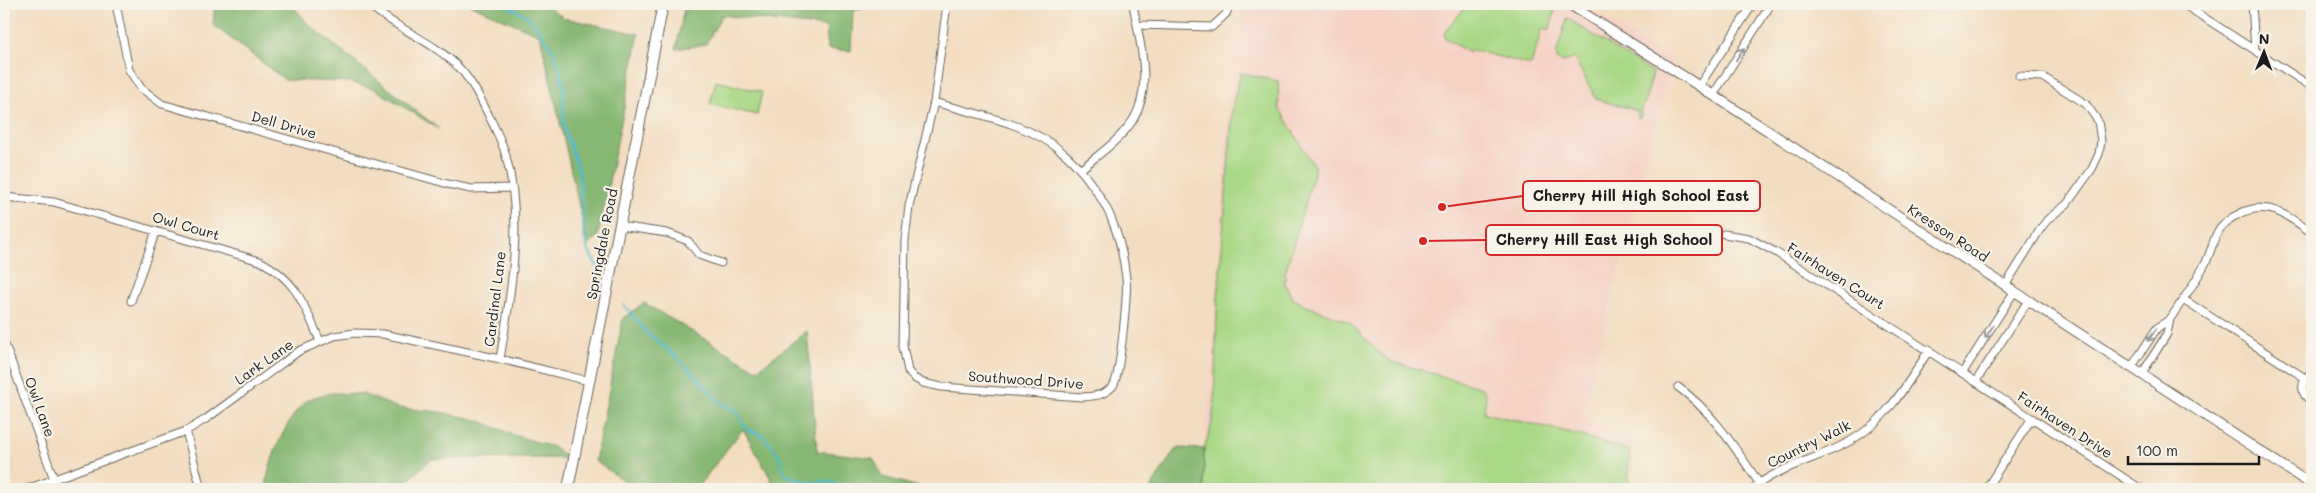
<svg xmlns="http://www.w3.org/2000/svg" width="2316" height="493" font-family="Mali,sans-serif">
<rect width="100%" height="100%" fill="#f7f3e8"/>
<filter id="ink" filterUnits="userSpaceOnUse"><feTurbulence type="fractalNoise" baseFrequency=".02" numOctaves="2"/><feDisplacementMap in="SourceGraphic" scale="10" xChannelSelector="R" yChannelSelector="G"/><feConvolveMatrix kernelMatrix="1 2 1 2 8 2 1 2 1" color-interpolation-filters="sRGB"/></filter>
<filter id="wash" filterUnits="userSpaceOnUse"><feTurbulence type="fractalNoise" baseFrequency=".0096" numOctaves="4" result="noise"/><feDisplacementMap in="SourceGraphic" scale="20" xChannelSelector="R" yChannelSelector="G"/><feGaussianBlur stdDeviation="1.12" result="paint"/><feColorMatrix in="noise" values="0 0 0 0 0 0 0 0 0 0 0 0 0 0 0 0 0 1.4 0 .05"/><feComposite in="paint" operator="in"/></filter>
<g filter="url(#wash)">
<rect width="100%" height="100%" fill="#f3ddc0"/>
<path fill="#f6d1c5" d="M1241,4h341l90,56 -90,357 46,23v49h-429l12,-109 17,-279 8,-38z"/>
<path fill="#a9d886" stroke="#627a51" d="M1468,4h78l9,6 -5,19h-8l-11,36 -59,-15 -3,3 -24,-15 -1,-5z
M1567,18l86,55 -13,45h-3l1,-7 -42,-12 -22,-41 -10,4 -6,-2 -2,-5z
M1241,73l37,8 1,27 35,58v7l-29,100v11l7,14 10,6 47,18 28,29 13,10 92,27 4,7 -2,18 84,19 61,18v39h-425v-40l7,-22 3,-20 3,-96 16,-208z
M716,81l46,11 -5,23 -47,-11z"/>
<path fill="#86b873" stroke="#516a48" d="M215,4h76l18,21 130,104 -64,-40 -25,-7 -65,-2 -72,-55z
M469,4h76l19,14 75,16 -41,202 -10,9 -48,-210z
M685,4h194l-26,7 -2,40 -23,-2 -2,-22 -104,-12 -16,29 -30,5z
M644,303l113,67 50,-39 10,120 56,7 10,19 43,12h-163l9,-8 -29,-52 -47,60h-60l-41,-28 28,-143z
M331,393l32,1 35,14 42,4 38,8 33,14 45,14 11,10 -136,1 -32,30h-133c0,-23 22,-76 42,-89 6,-4 16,-5 23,-7z
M1176,448l28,1v40h-54z"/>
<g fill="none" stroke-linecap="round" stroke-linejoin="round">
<path stroke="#51bacd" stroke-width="2.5" d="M505,4l25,14 21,29 7,15 5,23 1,43 15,43 5,64 4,15 15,27
M624,305l23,28 30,24 46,48 12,4 12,21 15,5 17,20 5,17 4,4 23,7 14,-2 25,8"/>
</g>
</g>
<g filter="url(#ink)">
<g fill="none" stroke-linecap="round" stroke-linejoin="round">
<defs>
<path id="minor" d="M116,4l13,66 12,18 21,16 286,80 23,5 40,-1
M368,4c29,26 69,38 95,68 10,12 18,27 25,42 7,14 14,27 18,42 18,66 5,137 -6,203
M2183,4l129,83
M2252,4l3,46
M1137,25l75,2 14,-13 4,-10
M1699,86l54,-82
M1713,95l58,-91
M934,102c44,13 97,21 132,53 17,15 40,47 47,68 7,17 11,37 13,55 2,14 -6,99 -13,108 -9,10 -19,10 -31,11l-140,-10 -19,-4 -9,-5 -6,-7 -5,-25 2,-106 4,-34 25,-104 13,-98
M1080,170c18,-15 40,-30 53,-50 21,-34 6,-80 0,-116
M4,197l50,5 206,59c37,19 44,44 60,80
M620,226l47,7 21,8 11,14 22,8
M1724,234l25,4 28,15 364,236
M2005,286l36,-58 7,-9 19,-15 25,-35 7,-15 2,-13 -3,-20 -12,-17 -43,-27 -24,-1
M2183,299l122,79
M131,301l25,-70
M2170,319c12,-18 25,-36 35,-55 5,-9 7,-20 11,-29 11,-20 38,-32 60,-24 13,5 25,14 36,22
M4,342l50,137
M2131,368l26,-40 13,-9 -3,15 -26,41
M1963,372l51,-80
M2312,373c-12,7 -13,21 0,28
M1976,381l52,-80
M1678,387c35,25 57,61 81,96
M186,431l15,58
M27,489l159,-58 20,-12 93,-68 35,-15 21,-3 28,1 117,25 89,22
M497,489h16
M1752,489c29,-24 68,-30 100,-49 35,-20 56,-57 77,-90
M1986,489l46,-71"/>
<path id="tertiary" d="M1569,4l130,82 613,399"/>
<path id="secondary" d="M568,489l95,-485"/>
</defs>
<use href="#minor" stroke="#676055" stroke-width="9"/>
<use href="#tertiary" stroke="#676055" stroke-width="11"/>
<use href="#secondary" stroke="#676055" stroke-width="12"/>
<use href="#minor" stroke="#fff" stroke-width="7"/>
<use href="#tertiary" stroke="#fff" stroke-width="9"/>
<use href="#secondary" stroke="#fff" stroke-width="10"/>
</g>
<defs><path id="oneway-shaft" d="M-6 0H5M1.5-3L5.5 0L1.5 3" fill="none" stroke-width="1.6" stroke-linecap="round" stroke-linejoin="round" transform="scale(1.25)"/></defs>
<g stroke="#999">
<use href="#oneway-shaft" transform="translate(1740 54) rotate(-57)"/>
<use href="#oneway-shaft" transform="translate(1989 332) rotate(123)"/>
<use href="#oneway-shaft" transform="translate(2152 335) rotate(124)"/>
</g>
</g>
<g text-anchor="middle" stroke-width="4.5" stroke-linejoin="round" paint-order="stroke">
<g font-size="14" fill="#1c1c1c" stroke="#f7f3e8">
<text transform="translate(284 125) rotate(16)" y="5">Dell Drive</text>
<text transform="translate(186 226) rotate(16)" y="5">Owl Court</text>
<text transform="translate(1948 233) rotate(33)" y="5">Kresson Road</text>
<text transform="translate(602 244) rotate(-79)" y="5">Springdale Road</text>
<text transform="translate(1836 276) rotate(32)" y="5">Fairhaven Court</text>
<text transform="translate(495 299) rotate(-83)" y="5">Cardinal Lane</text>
<text transform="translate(264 362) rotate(-35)" y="5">Lark Lane</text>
<text transform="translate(1026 380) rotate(4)" y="5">Southwood Drive</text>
<text transform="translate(40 407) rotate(70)" y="5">Owl Lane</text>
<text transform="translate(2065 425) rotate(33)" y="5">Fairhaven Drive</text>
<text transform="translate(1809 444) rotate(-26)" y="5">Country Walk</text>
</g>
</g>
<path fill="none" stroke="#d62828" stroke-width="2" d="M1442 207L1523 196M1423 241L1486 240"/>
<g fill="#d62828" stroke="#f7f3e8" stroke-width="2">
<circle cx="1442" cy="207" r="5"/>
<circle cx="1423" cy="241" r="5"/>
</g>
<g fill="#f7f3e8" stroke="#d62828" stroke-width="2">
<rect x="1523" y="181" width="237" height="30" rx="5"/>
<rect x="1486" y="225" width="236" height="30" rx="5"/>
</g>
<g font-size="15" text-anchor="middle" font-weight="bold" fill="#1c1c1c">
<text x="1641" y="201">Cherry Hill High School East</text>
<text x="1604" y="245">Cherry Hill East High School</text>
</g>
<rect width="2316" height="493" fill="none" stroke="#f7f3e8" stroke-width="20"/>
<g transform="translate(2264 52) rotate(1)" stroke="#f7f3e8" stroke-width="4" paint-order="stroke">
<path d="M0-4L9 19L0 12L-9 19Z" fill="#1c1c1c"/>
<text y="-8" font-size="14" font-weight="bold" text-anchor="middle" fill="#1c1c1c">N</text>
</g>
<path d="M2128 456v8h131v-8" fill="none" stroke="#1c1c1c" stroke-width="2.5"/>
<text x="2136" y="456" font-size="15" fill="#1c1c1c" stroke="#f7f3e8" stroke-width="4" paint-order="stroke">100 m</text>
</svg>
